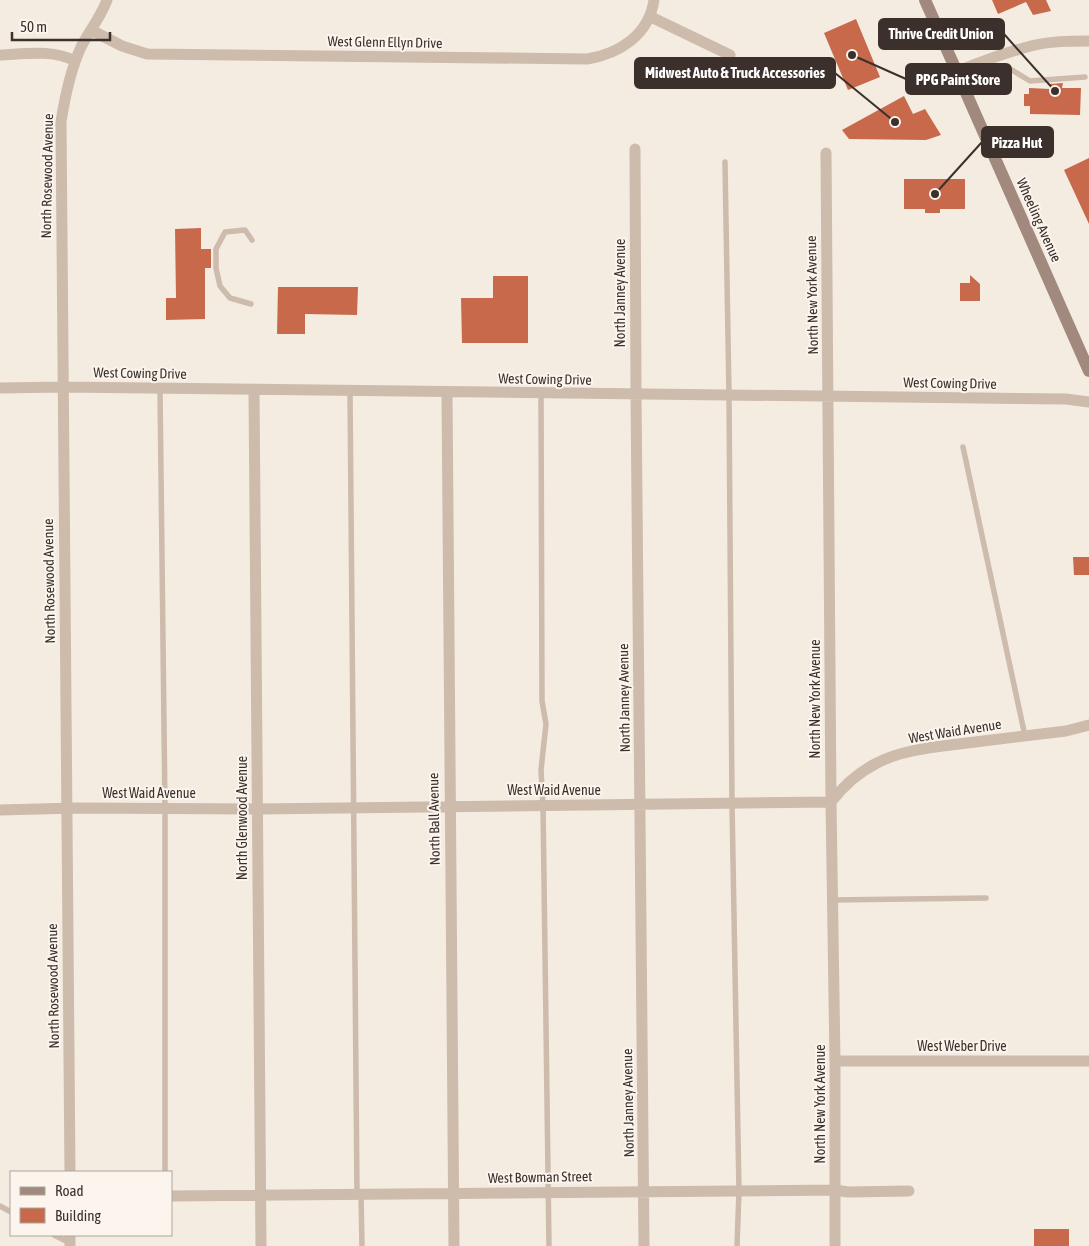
<svg xmlns="http://www.w3.org/2000/svg" width="1089" height="1246" font-family="'Asap Condensed',sans-serif">
<rect width="100%" height="100%" fill="#f4ebe1"/>
<path fill="#c8694b" d="M992,0h54l5,11 -18,4 -7,-13 -28,12z
M856,19l24,58 -32,13 -24,-57z
M1063,83l-1,5h19l-1,27 -50,-1v-8h-6v-12h5v-6l21,1v-5z
M904,96l9,18 12,-5 16,26 -15,5 -77,-1 -7,-9z
M1089,158v66l-25,-54z
M904,179h61v30h-25v4h-15v-4h-21z
M201,228v21h10v19h-6v51l-39,1v-22h10l-1,-69z
M970,275l10,9v17h-20v-18h10z
M493,276h35v67h-66l-1,-45h32z
M278,287h80l-1,28 -52,-1v20h-28z
M1073,557h16v18h-15z
M1034,1229h35v17h-35z"/>
<g fill="none" stroke-linecap="round" stroke-linejoin="round">
<path stroke="#cdbbac" stroke-width="5.5" d="M1012,70l18,11 55,-4
M725,162l4,233 3,409 7,387 -2,55
M251,304l-21,-6 -10,-12 -4,-18v-19l9,-17 20,-2 7,10
M160,389l5,420v363
M350,391l7,803
M541,394l1,307 4,23 -5,46 2,35 6,441
M963,447l62,289
M832,900l154,-2
M361,1194l1,52
M0,1206l11,6
M54,1235l16,8"/>
<path stroke="#cdbbac" stroke-width="11" d="M651,17l79,38
M91,30l31,16 25,8 440,5c32,-5 62,-24 67,-59
M0,55c24,-1 53,-6 75,6
M958,71c23,-9 48,-19 73,-25 19,-5 39,-5 58,-5
M635,149l1,245 8,852
M826,153l5,649 4,259v185
M0,388l62,-1 1004,12 23,3
M254,390l7,856
M447,393l7,853
M0,810l76,-2 181,1 574,-7c13,-17 26,-29 46,-39 27,-14 60,-16 90,-20 33,-4 66,-8 99,-12l23,-6
M835,1061h254
M70,1172l-9,-1050c4,-26 9,-51 20,-75 8,-16 20,-30 26,-47
M171,1196l664,-6 13,2 61,-1
M70,1235v11"/>
<path stroke="#a18a7d" stroke-width="12" d="M925,0l164,371"/>
</g>
<g text-anchor="middle" stroke-width="4" stroke-linejoin="round" paint-order="stroke">
<g font-size="14" fill="#3b302b" stroke="#fbf5ee">
<text transform="translate(385 42) rotate(1)" y="5">West Glenn Ellyn Drive</text>
<text transform="translate(47 176) rotate(-89)" y="5">North Rosewood Avenue</text>
<text transform="translate(1039 220) rotate(66)" y="5">Wheeling Avenue</text>
<text transform="translate(620 293) rotate(-90)" y="5">North Janney Avenue</text>
<text transform="translate(812 295) rotate(-91)" y="5">North New York Avenue</text>
<text transform="translate(140 373) rotate(1)" y="5">West Cowing Drive</text>
<text transform="translate(545 379) rotate(1)" y="5">West Cowing Drive</text>
<text transform="translate(950 383) rotate(1)" y="5">West Cowing Drive</text>
<text transform="translate(49 581) rotate(-91)" y="5">North Rosewood Avenue</text>
<text transform="translate(624 698) rotate(-91)" y="5">North Janney Avenue</text>
<text transform="translate(815 699) rotate(-90)" y="5">North New York Avenue</text>
<text transform="translate(955 731) rotate(-9)" y="5">West Waid Avenue</text>
<text x="554" y="795">West Waid Avenue</text>
<text x="149" y="798">West Waid Avenue</text>
<text transform="translate(242 818) rotate(-90)" y="5">North Glenwood Avenue</text>
<text transform="translate(434 819) rotate(-91)" y="5">North Ball Avenue</text>
<text transform="translate(53 986) rotate(-91)" y="5">North Rosewood Avenue</text>
<text x="962" y="1051">West Weber Drive</text>
<text transform="translate(628 1103) rotate(-91)" y="5">North Janney Avenue</text>
<text transform="translate(820 1104) rotate(-90)" y="5">North New York Avenue</text>
<text transform="translate(540 1177) rotate(-1)" y="5">West Bowman Street</text>
</g>
</g>
<path fill="none" stroke="#3b302b" stroke-width="2" d="M1055 91L1004 34M895 122L835 73M852 55L906 79M935 194L982 142"/>
<g fill="#3b302b" stroke="#fbf5ee" stroke-width="2">
<circle cx="1055" cy="91" r="5"/>
<circle cx="895" cy="122" r="5"/>
<circle cx="852" cy="55" r="5"/>
<circle cx="935" cy="194" r="5"/>
</g>
<g fill="#3b302b" stroke="#3b302b" stroke-width="2">
<rect x="879" y="19" width="125" height="30" rx="5"/>
<rect x="635" y="58" width="200" height="30" rx="5"/>
<rect x="906" y="64" width="105" height="30" rx="5"/>
<rect x="982" y="127" width="71" height="30" rx="5"/>
</g>
<g font-size="15" text-anchor="middle" font-weight="bold" fill="#fff">
<text x="941" y="39">Thrive Credit Union</text>
<text x="735" y="78">Midwest Auto &amp; Truck Accessories</text>
<text x="958" y="85">PPG Paint Store</text>
<text x="1017" y="148">Pizza Hut</text>
</g>
<rect x="10" y="1171" width="162" height="65" fill="#fbf5ee" stroke="#aea6a0"/>
<rect x="20" y="1187" width="25" height="8" fill="#a18a7d" stroke="#aea6a0"/>
<text x="55" y="1196" font-size="15" fill="#3b302b">Road</text>
<rect x="20" y="1208" width="25" height="15" fill="#c8694b" stroke="#aea6a0"/>
<text x="55" y="1221" font-size="15" fill="#3b302b">Building</text>
<path d="M12 32v8h98v-8" fill="none" stroke="#3b302b" stroke-width="2.5"/>
<text x="20" y="32" font-size="15" fill="#3b302b" stroke="#fbf5ee" stroke-width="4" paint-order="stroke">50 m</text>
</svg>
